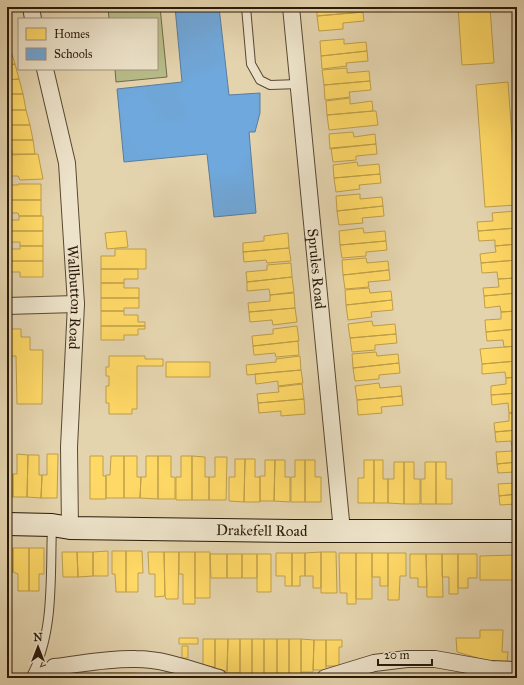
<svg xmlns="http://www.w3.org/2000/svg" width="524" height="685" font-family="'IM FELL Great Primer',serif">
<rect width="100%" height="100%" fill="#e4d4ae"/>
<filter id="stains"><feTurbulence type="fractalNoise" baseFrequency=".005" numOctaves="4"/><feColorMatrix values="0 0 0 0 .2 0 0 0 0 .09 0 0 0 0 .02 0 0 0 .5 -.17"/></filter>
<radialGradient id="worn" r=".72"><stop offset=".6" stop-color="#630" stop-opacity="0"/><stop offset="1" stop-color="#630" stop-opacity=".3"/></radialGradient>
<path fill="#b7bc89" stroke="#706a4a" d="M108,7h52l7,70 -51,5 -1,-13h42v-50h-48z"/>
<path fill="#ffd966" stroke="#bf9f4a" d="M317,7h46v5l-46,4z
M458,7h32l4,56 -32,2z
M363,12l1,9 -21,2v6l-24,2 -2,-15z
M7,34l3,14 -3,1z
M344,39v5l22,-2 1,9 -46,5 -1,-15z
M10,48l5,16 -8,1v-16z
M367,51l1,10 -22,2 1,3 -25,3 -1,-13z
M15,64l4,15 -12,1v-15z
M347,68v5l22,-2 1,10 -46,4 -2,-15z
M19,79l4,15h-16v-14z
M370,81l1,9 -22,2 1,5 -25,3 -1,-15z
M508,82l9,123 -32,2 -9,-122z
M7,94h16l3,16h-19z
M350,98v6l22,-3 1,10 -46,4 -1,-14z
M7,110h19l4,15h-23z
M373,111h3l2,14 -49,5 -2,-15z
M7,125h23l3,15h-26z
M353,132l1,5 21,-3 1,10 -46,5 -1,-15z
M7,140h26l2,14h-23v-4h-5z
M376,144l1,10 -21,2v4l-23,2 -2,-14z
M38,154l5,25 -23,1 -2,-4h-11l1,-21z
M357,162l1,4 21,-2 1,10 -46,4 -1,-13z
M380,174l1,9 -22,2 1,4 -24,3 -2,-14z
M18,184h23v16h-34v-15h11z
M360,194v5l22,-2 1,9 -46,5 -1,-15z
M7,200h34v16h-22l-1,-3h-11z
M383,206l1,10 -22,2 1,5 -24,2 -2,-14z
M516,211l1,17 -39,3 -1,-9 16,-1 -1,-8z
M19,216h24v15h-36v-11h12z
M363,228l1,5 21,-2 1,10 -46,4 -1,-14z
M517,228v16l-22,2v-6l-16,1 -1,-10z
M7,231h36v15h-23v-4h-13z
M126,231l2,16 -21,2 -2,-16z
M288,233l1,15 -46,4v-9l21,-2v-5z
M386,241l1,9 -21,2v4l-24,2 -2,-13z
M517,244v16l-36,3 -1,-9 16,-2 -1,-6z
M20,246h23v15h-36v-12h13z
M289,248l2,13 -24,2 -1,-3 -22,2 -1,-10z
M115,249h31v20h-45v-13h14z
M366,258l1,5 21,-2 1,9 -46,5 -1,-15z
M517,260v18l-19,1 -1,-7 -15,1 -1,-10z
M7,261h36v16h-23v-5h-13z
M291,263l1,14 -45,5 -1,-10 21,-2v-5z
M101,269h37v10h-14v4h-23z
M389,270l1,10 -22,2 1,5 -24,2 -2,-14z
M292,277l2,15 -24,3 -1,-6 -22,2v-9z
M517,278v15l-33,3 -1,-8 16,-1 -1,-8z
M101,283h23v5h15v10h-38z
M369,288l1,5 21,-2 1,9 -46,5 -1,-15z
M294,293l1,15 -46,4 -1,-9 22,-2v-6z
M517,293v18l-16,1 -1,-6 -15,2 -1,-12z
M101,298h38v10h-15v3h-23z
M392,300l1,10 -22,2 1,5 -24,3 -2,-15z
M295,308l2,14 -24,3 -1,-5 -22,2 -1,-10z
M101,311h23v4h14v7h7v4h-44z
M517,311v18l-31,3 -1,-12 16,-1v-7z
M372,321l1,5 22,-2 1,10 -46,4 -2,-14z
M7,326h2v3h12v8h9v13h13l-1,54h-25l-1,-48h-9z
M101,326h44v3h-7v6h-14v5h-23z
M297,326l2,15 -46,5 -1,-10 21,-2v-5z
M517,329v17l-13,1 -1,-7 -16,1 -1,-9z
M396,334l1,9 -22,2v5l-23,2 -2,-14z
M298,341l1,14 -23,2 -1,-4 -21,2 -1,-9z
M517,346v15l-35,3 -2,-15z
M376,352l1,4 21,-2 1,9 -46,5 -1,-14z
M109,356h36v3h18v7h-26v43h-5v5h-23v-11h-3v-17h3v-10h-3v-9h3z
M300,356l1,14 -54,5 -1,-10 30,-3v-3z
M517,361v16l-11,1 -1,-6 -23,2v-10z
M166,362h44v15h-44z
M399,363l1,10 -21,2v4l-24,2 -2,-13z
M301,370l2,13 -25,3v-5l-22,3 -1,-10z
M517,377v16l-26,2v-9l15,-2v-6z
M379,383l1,5 21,-2 1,10 -45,4 -2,-14z
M302,384l2,15 -46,4 -1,-9 22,-2 -1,-5z
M517,393v20h-8l-1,-10 -16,2 -1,-10z
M402,396l1,9 -22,2 1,6 -24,2 -1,-15z
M304,399l1,15 -24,2v-5l-22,2 -1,-10z
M509,413h8v17l-22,2 -1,-9 15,-2z
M517,430v16l-5,1 -1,-6 -15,1 -1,-10z
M517,446v16l-20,2 -1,-12 16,-1v-4z
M7,454h3v20h3v23h-6z
M17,454l11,1 -1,42h-14v-23h4z
M47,454h11l-1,44h-16l1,-23h5z
M28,455h11v20h3l-1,23 -14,-1z
M90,456h13v20h3v23h-16z
M111,456h13v42h-18v-23h4z
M124,456h13v21h4l-1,21h-16z
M146,456h12v43l-18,-1 1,-21h5z
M158,456h13v21h4v22h-17z
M181,456h11v44h-16v-23h5z
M192,456l13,1v20h4v23h-17z
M215,457h12l-1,43h-17v-23h6z
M235,459h10l-1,43 -15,-1v-24h6z
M245,459h10v18h5v25h-16z
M265,460h10l-1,41h-14v-25h5z
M275,460h10v17h5v25l-16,-1z
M295,460h10v42h-14v-25h4z
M305,460h10v17h6v25h-16z
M364,460h10v43h-16v-25h6z
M374,460h9v19h5v24h-14z
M394,462h10v42l-16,-1v-24h6z
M404,462h10v17h6v25h-16z
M425,462h11v42h-15v-25h4z
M436,462h10v17h6v25h-16z
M517,462v17h-3v-7l-16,1 -1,-9z
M514,479h3v15l-18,2 -1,-12 17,-1z
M517,494v17l-1,-7 -16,1 -1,-9z
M7,548h6v24h-4v18h-2z
M13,548h16v43h-11v-17l-5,-2z
M29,548h15v26h-5v17h-10z
M108,551v25h-15v-24z
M112,551h14v41h-10l-1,-18h-3z
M126,551h16l1,22h-5v19h-12z
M62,552h15l1,25h-15z
M77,552h16v24l-15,1z
M148,552h16l1,44 -10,1v-23h-6z
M164,552h15l-1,47h-12l-1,-3z
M179,552h16v52h-12v-30h-4z
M195,552h15v46h-15z
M321,552v36h-8v-12h-8v-23z
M321,552h15l1,41h-16z
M276,553h16v33h-7v-10h-9z
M292,553h13v23h-5v10h-8z
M339,553h17v51h-9v-11h-7z
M356,553h16v46h-16z
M372,553h16v33h-8v-9h-8z
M388,553h18v23h-6l-1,24h-11z
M210,554h17v24h-16z
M227,554h15v24h-15z
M242,554h15v24h-15z
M257,554h14v38h-14z
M410,554h16l1,33h-9v-9h-8z
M426,554h16l1,43h-16z
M442,554h16v40h-9v-17h-7z
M458,554h19v24h-9v10h-10z
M517,555v25h-37v-24z
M480,630h23l-1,22h6l-1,10h-15l-35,-10 -1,-14h24z
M179,638h19v6h-19z
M203,639h12v28h-12z
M215,639h13l-1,32h-12z
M228,639h12v34h-13z
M240,639h12v36h-12z
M252,639h12v37h-12z
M264,639h13v38h-13z
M277,639h12v37h-12z
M289,639h12v36h-12z
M301,639l13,1 -1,32h-12z
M314,640h12v30h-13z
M326,640h16v7h-3v19h-13z
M182,646h6v12h-6z
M106,673h27l25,2 10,3h-85z
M413,674l19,1 15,3h-69l14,-3z"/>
<path fill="#6fa8dc" stroke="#5a7d9d" d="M175,7h44l10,88 31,-2v20l-5,19h-6l7,81 -42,4 -7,-63 -83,8 -7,-73 65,-7z"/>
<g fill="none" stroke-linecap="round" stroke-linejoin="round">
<defs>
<path id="lane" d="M246,7l5,57 9,16 10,5 29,-1
M33,674l21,-7
M30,678c25,-43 20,-103 22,-152"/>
<g id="street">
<path d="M31,7l2,12"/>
<path id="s1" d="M291,7l51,524"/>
<path id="s2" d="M45,69l22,94 9,141 -7,143 1,81"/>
<path d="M7,306l69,-2"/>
<path d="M54,667c27,-3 54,-9 82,-8 28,0 56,11 83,19"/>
<path d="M325,678l49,-15 33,-4h28l56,10 26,1"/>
</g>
<g id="secondary">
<path id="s3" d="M7,524l45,1 18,3 224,3h223"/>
</g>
</defs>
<use href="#lane" stroke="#584833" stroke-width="10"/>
<use href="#street" stroke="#584833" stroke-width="18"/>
<use href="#secondary" stroke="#29190a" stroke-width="24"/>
<use href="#lane" stroke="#ede3ca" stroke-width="8"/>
<use href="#street" stroke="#ede3ca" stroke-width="16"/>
<use href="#secondary" stroke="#ede3ca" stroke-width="22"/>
</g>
<g text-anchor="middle" stroke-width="4" stroke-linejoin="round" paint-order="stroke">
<g font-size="15" fill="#29190a" stroke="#ede3ca">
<text dy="5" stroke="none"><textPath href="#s1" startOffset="263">Sprules Road</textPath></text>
<text dy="5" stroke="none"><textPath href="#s2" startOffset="231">Wallbutton Road</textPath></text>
<text dy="5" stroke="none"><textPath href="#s3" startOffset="255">Drakefell Road</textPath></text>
</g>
</g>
<rect width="524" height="685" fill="none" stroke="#e4d4ae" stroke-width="24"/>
<rect x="8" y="8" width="508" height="669" fill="none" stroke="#29190a" stroke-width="2"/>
<rect x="12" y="12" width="500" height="661" fill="none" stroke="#29190a"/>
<rect x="18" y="18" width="140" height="52" fill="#ede3ca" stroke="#9f927d"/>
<rect x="26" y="28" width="20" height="12" fill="#ffd966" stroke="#9f927d"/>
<text x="54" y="38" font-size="12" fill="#29190a">Homes</text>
<rect x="26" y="48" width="20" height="12" fill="#6fa8dc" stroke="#9f927d"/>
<text x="54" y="58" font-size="12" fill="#29190a">Schools</text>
<g transform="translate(38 647)" stroke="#ede3ca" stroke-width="3" paint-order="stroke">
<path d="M0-3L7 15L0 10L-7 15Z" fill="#29190a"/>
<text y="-6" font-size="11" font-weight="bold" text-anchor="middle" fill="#29190a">N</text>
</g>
<path d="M378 659v6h54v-6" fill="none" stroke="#29190a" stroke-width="2"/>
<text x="384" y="659" font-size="12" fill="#29190a" stroke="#ede3ca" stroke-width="3" paint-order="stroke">20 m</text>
<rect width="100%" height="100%" filter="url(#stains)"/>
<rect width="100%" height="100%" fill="url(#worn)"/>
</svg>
